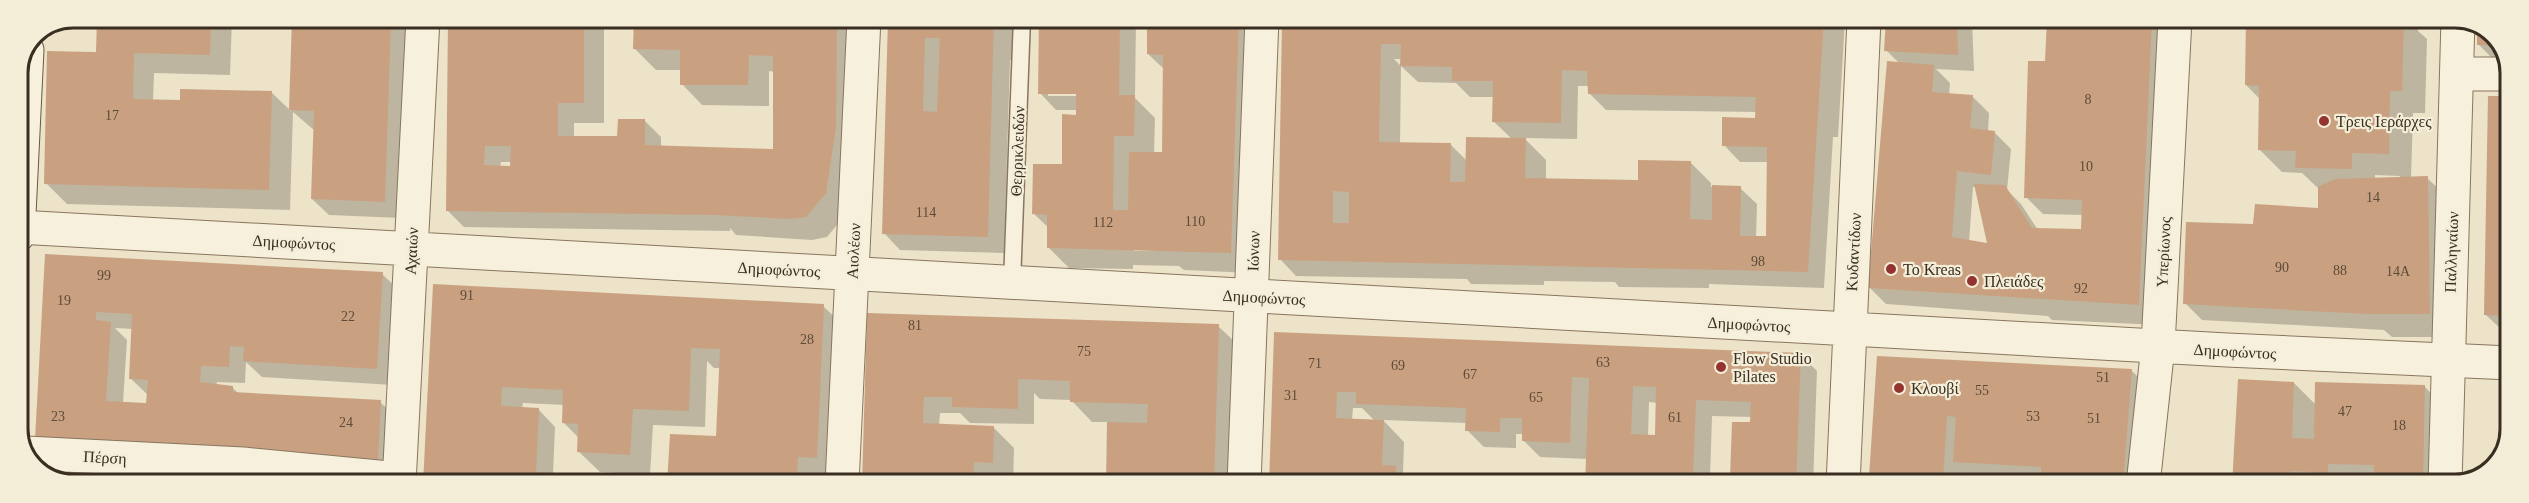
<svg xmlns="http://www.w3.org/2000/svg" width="2529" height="503" font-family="'Times New Roman',serif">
<rect width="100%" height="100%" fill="#ede3c9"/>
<path fill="#c4cb9d" d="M2510,419v21l-12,20 4,-33z"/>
<path fill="#0003" fill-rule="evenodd" d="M98,18h134l-2,57 -76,-2 -1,28 29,1 90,-9 19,18 2,-93h115l-7,200 -72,-3 -17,-16 3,-68 -22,-19 -3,98 -223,-6 -21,-21 51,-129z
M449,18h147l8,9v96h-30v14l45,1 26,-17 16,16v10l113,3 1,-78 -6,-1v35l-67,-1 -20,-21v-14h-26l-21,-21v-31h217l-6,196 -19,23 -15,3 -76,-5 -6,-7v3l-266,-4 -16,-16zM501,162h11v5h-12z
M889,18h126l-1,42h-4l-6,193 -104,-3 -16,-17z
M1040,18h96l-1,80 20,20 -1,36h10l1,-84 -17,-16 1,-36h107l-4,255 -68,-3 -5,-4 -46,-1v4l-64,-1 -21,-21 1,-19 -15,-14 29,-48 14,-56h-21l-16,-17zM1048,93h29v3h-29zM1134,248h35v3h-35z
M1284,19h561l-7,118h-5l-9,151 -115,-4v4l-90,-1 -4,-5 -71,-1v4l-73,-1 -4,-5 -171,-3 -16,-17zM1394,59h8l-1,7 17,16 38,1 14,14h24l-1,24 19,18 -45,22 -16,-16 -51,-1 1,-78zM1578,86h11v7l17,17 151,2v6l-33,27 16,17h28l-1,76h-11l1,-34 -17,-16 -29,-1v-4l-20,-20 -51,19 -94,-2v-20l-22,-22 53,1z
M1888,19h84l2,52 -38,-2 14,14 -1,12 24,2 16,16 -1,19h6l17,17 -4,41 14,14 17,26 45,1v-16l-40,-1 -17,-17 23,-133 -1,-36 -39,-2 -7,-7h159l-1,306 -108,-5 -4,-4 -162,-12 -17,-17 30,-224 -13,-13zM1973,187h3l13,58 -20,-3z
M2247,19h171v12l9,8 -2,74h-12l-2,65h16l17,16 9,143h-61l-8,-7 -182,-10 -17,-17 69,-77 65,-16 1,-20 -18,-17 -20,-1 -23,-23 1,-50 -14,-14zM2375,175l25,1v3h-25z
M2479,26l16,8 13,27h-13l-17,-17z
M2511,98l-1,234 -7,-1 -17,-16z
M46,256l336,18 17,16 -6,95 -131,-8 -16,-15 -1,21 -28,-1 -1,4 17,2 6,6 141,8 17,16 -3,56 -340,-18zM115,328l18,1 -3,49 18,17v9l-25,-1 4,-63z
M434,286l389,20 21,20 -7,152 -18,-1 -1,7h-149l2,-49 46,2 3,-69h-6l-7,-7 -2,66 -52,-2 -3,50 -50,-3 -21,-20v-14l-15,-15 1,-18 -42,-2 -1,6 17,1 16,17 -2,48 21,1 8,8h-157z
M869,314l349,12 17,16v142h-128l2,-62h-17l-21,-22 -31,-1 -6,-6v31l-64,-1 -10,-10h-20l-1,13 54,1 21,21 -1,35 -149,1z
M1275,334l525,20 17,17 -4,114h-226l1,-26 -48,-2 -17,-17v-6h-7v14l-32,-1 -17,-17v-7l-84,-3 21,22 -1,32 10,11h-143zM1649,402l9,1 -2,33h-8zM1353,408h9l13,13 -23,-1zM1712,416l40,1 -21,63 -21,-1z
M1879,358l252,12 21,21 -7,94h-120l-4,-4 -49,-3 -7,-6 -1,13h-85l-8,-8z
M2294,383l22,22 108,-19 24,25 -1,74h-214z
M34,469l98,2 13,13h-82z"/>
<path fill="#c9a181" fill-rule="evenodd" d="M97,18h114l-1,37 -76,-2 -1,46 47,1v-11l92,2 -3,99 -225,-6 3,-133 49,1z
M292,18h99l-6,184 -74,-3 3,-88 -25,-1z
M448,18h136v85h-26v33h59l1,-17h27v26l128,4v-93l-24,-1 -1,30h-68v-35l-47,-1 1,-31h203l-1,110 -10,65 -20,24 -15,2 -77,-4 -268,-4zM485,146h26l-1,20 -26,-1z
M888,18h106l-6,219 -106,-3zM925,38h15l-3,74 -14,-1z
M1039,18h81l-1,77h16l-1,41h-20l-1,74h15l1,-58h33l1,-97 -16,-1v-36h92l-8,235 -184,-5v-33l-15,-1 1,-50h29v-50l14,1v-21h-38z
M1282,19h542l-16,253 -530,-12zM1381,44h20l-1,22 52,1v14h41l-1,41 69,1 1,-53 25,1 1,23 168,3 -1,21 -33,-1v29l45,1 -1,89h-26l1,-50 -29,-1v35l-22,-1 1,-58 -53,-1v20l-113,-2 1,-40 -60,-1 -1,45h-15l1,-39 -72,-1zM1333,191l16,1v31h-16z
M1886,19h71l1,36 -74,-4z
M2047,19h105l-13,286 -271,-17 19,-227 47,4 -2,27 41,3 -3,33 25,3 -4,44 -34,-4 -5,66 35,6 -13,-59 31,1 27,43 49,1 1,-29 -58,-2 4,-137h17z
M2246,19h158l-2,72h-12l-1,63 -37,-1v16l-57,-1 1,-17 -38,-1 1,-64 -14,-1z
M2477,25l18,9 5,11h-23z
M2488,96h23l-1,220 -26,-1z
M2428,176l2,138h-64l-183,-10 3,-82 67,2 2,-20 63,4v-21l17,-8z
M45,254l338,18 -6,97 -134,-8 1,-14 -14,-1 -1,21 -28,-1 -1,16 33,4v6l148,8 -3,59 -343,-19zM96,312l36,2 -3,65 19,1 -2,23 -40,-2 5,-79 -15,-2z
M433,284l391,20 -7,154 -19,-1 -1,27h-130l3,-50 46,2 4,-87 -29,-1 -2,63 -56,-2 -3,46 -53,-3 1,-28 -16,-1 1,-33 -61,-3 -1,19 38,2 -3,64 39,3 -1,9h-151z
M867,313l352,11 -5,160h-108l1,-62 40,1 1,-19 -78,-2v-21l-52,-2v30l-66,-2v-10h-28l-1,26 71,3 -1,37 -19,-1 -1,22h-111z
M1274,332l527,21 -5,132h-103v-8l37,1 2,-56h18l1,-20 -55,-2 -3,77 -32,-1 -1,9h-75l4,-107 -17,-1 -2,66 -48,-2v-23h-22v14l-35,-1 1,-23 -110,-4v-12h-19l-1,26 48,2 -2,45 14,1v19h-127zM1633,386l23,1 -1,48 -24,-1z
M1877,356l255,13 -9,116h-82v-18l-88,-5 3,-45 -9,-1 -4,65 -74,-4z
M2238,379l56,3 -2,56 22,1 1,-57 110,3 -2,100h-49v-20l-46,-1v21h-15v-13l-22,-1 -2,14h-57z
M34,469l99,1v14h-70z
M236,480l30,1v3h-30z"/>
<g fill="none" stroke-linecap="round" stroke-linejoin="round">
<defs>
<path id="lane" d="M1012,283l10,-265"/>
<path id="street" d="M2457,74h54
M18,227l2209,123 283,13
M26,453l217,11 156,15
M399,484l24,-466
M842,484l22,-466
M1244,484l18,-466
M1843,485l21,-466
M2143,485l15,-139 17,-327
M2445,485l13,-466"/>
<path id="secondary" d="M18,235l9,-185"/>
</defs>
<use href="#lane" stroke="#88765e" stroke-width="19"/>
<use href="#street" stroke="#88765e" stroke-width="35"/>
<use href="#secondary" stroke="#6a5741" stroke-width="35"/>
<use href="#lane" stroke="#f7f0dc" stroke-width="16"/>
<use href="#street" stroke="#f7f0dc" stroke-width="33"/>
<use href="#secondary" stroke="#f7f0dc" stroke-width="33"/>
</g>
<g fill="#943431" stroke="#f4edd8" stroke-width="2">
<circle cx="2324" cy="121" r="6"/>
<circle cx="1891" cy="269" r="6"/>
<circle cx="1972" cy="281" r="6"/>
<circle cx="1721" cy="367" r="6"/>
<circle cx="1899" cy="388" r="6"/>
</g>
<g text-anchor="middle" stroke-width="4.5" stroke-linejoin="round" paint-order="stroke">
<g font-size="14" fill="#5d4b39">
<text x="2088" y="104">8</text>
<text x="112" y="120">17</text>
<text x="2086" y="171">10</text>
<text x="2373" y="202">14</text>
<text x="926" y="217">114</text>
<text x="1195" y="226">110</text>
<text x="1103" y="227">112</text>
<text x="1758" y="266">98</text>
<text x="2282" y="272">90</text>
<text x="2340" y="275">88</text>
<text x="2398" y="276">14A</text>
<text x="104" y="280">99</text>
<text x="2081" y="293">92</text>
<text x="467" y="300">91</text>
<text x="64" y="305">19</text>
<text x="348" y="321">22</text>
<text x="915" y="330">81</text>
<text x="807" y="344">28</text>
<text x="1084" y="356">75</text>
<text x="1603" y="367">63</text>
<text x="1315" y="368">71</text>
<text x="1398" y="370">69</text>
<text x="1470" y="379">67</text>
<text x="2103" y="382">51</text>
<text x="1982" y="395">55</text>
<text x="1291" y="400">31</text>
<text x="1536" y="402">65</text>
<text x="2345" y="416">47</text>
<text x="58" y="421">23</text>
<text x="2033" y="421">53</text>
<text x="1675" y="422">61</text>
<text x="2094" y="423">51</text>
<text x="346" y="427">24</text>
<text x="2399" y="430">18</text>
</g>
<g font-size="16" fill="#392e21" stroke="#f4edd8" text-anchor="start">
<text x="2336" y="127">Τρεις Ιεράρχες</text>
<text x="1903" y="275">To Kreas</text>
<text x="1984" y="287">Πλειάδες</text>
<text x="1733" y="364">Flow Studio<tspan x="1733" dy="18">Pilates</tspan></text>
<text x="1911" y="394">Κλουβί</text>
</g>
<g font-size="16" fill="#392e21" stroke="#f4edd8">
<text transform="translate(1017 151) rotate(-88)" y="6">Θερρικλειδών</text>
<text transform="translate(294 242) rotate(3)" y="6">Δημοφώντος</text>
<text transform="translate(411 251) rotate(-87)" y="6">Αχαιών</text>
<text transform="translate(853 251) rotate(-87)" y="6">Αιολέων</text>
<text transform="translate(1253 251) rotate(-88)" y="6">Ιώνων</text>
<text transform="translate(1853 252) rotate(-87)" y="6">Κυδαντίδων</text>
<text transform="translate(2163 252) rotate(-87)" y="6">Υπερίωνος</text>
<text transform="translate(2451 252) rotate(-88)" y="6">Παλληναίων</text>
<text transform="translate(779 269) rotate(3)" y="6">Δημοφώντος</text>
<text transform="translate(1264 297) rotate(3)" y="6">Δημοφώντος</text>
<text transform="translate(1749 324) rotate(3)" y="6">Δημοφώντος</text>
<text transform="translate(2235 351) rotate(3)" y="6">Δημοφώντος</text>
<text transform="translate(105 457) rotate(3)" y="6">Πέρση</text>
</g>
</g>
<path d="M0 0H2529V503H0ZM73 28H2455A45 45 0 0 1 2500 73V429A45 45 0 0 1 2455 474H73A45 45 0 0 1 28 429V73A45 45 0 0 1 73 28Z" fill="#f4edd8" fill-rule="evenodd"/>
<path fill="none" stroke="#392e21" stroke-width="3" d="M73 28H2455A45 45 0 0 1 2500 73V429A45 45 0 0 1 2455 474H73A45 45 0 0 1 28 429V73A45 45 0 0 1 73 28Z"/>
</svg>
